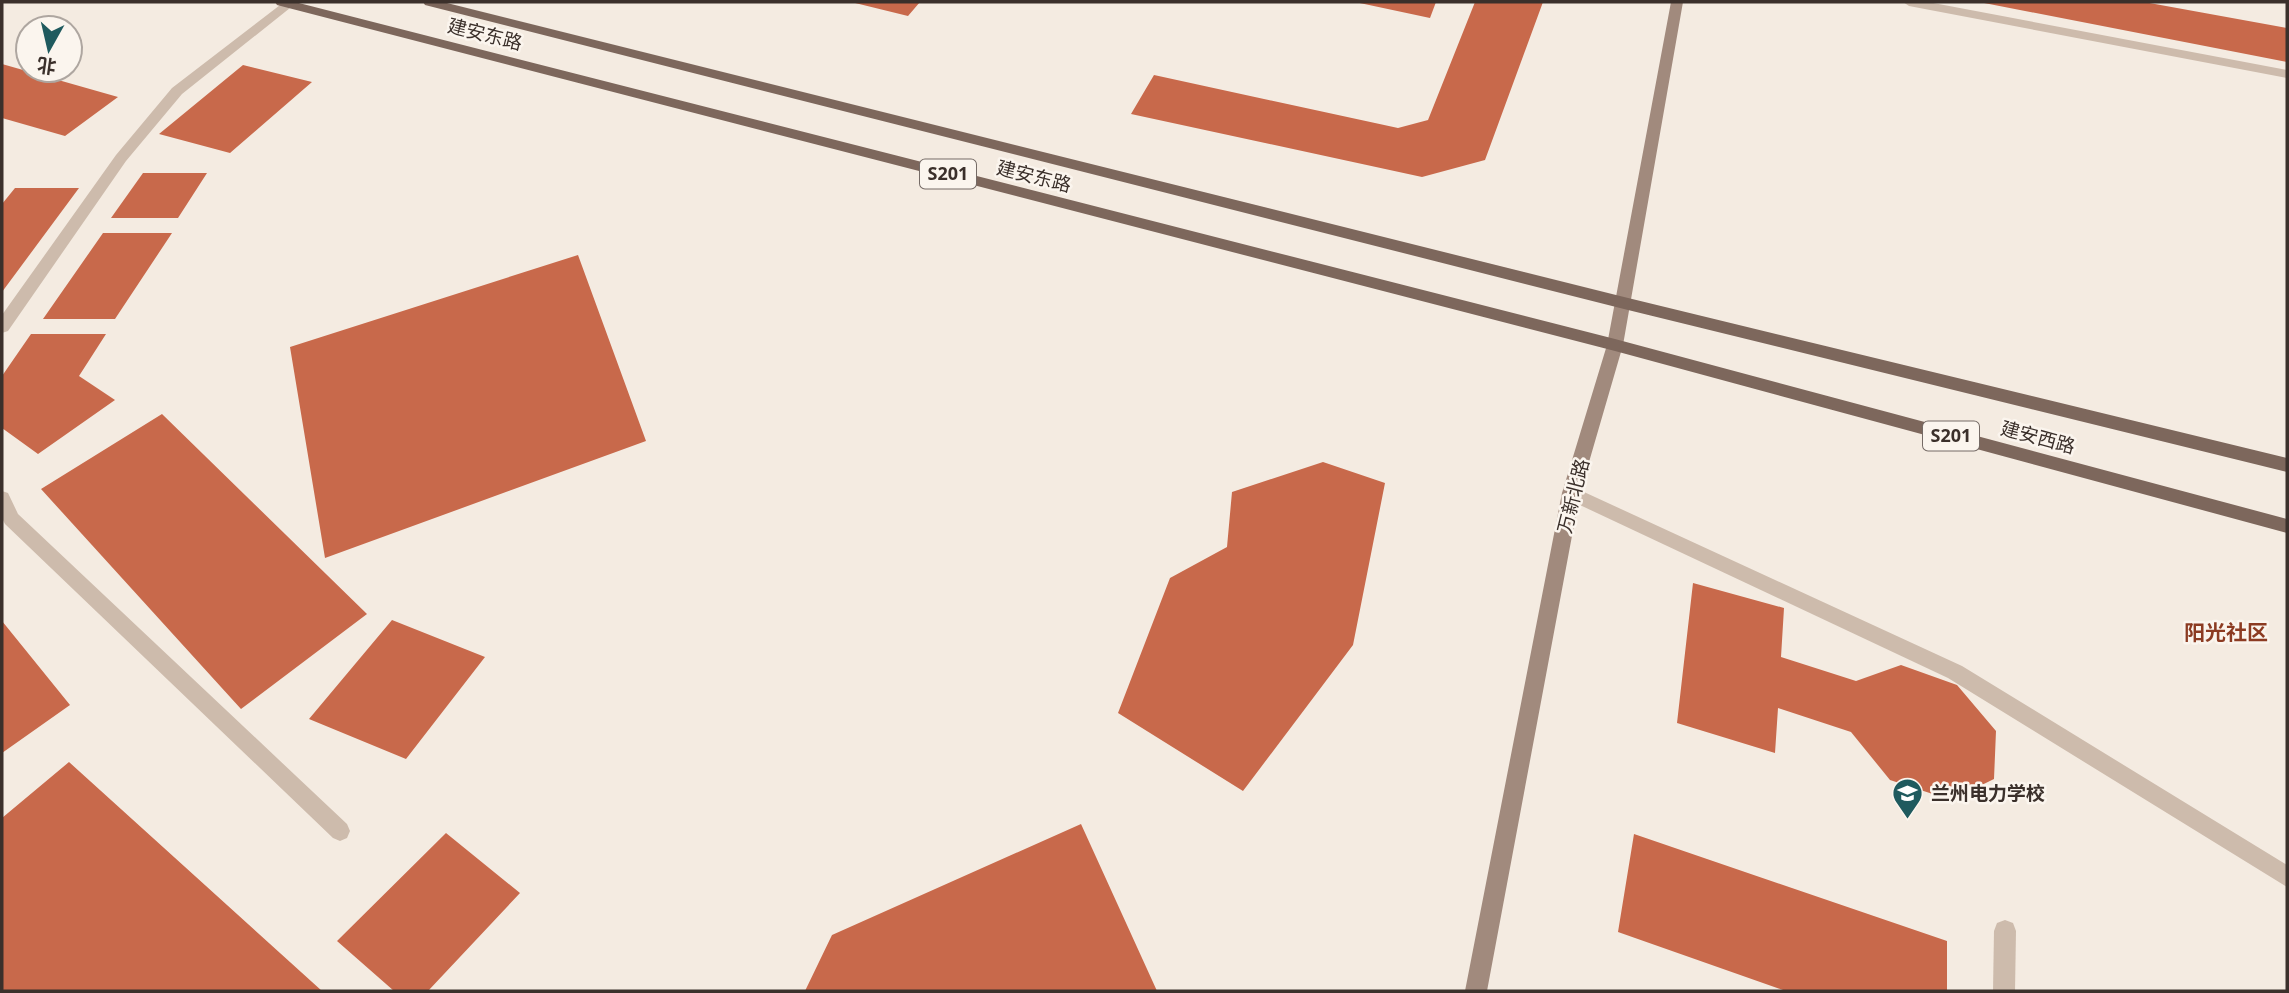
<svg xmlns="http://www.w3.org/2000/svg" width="2289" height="993" font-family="'Open Sans','Noto Sans SC',sans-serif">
<rect width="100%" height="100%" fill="#f4ebe1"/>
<path fill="#c8694b" d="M851,2h69l-12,14z
M1355,2h81l-6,16z
M1475,2h68l-58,158 -63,17 -291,-63 23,-39 244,53 30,-8z
M1979,2h165l143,26v34z
M2,64l116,33 -53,39 -63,-18z
M243,65l69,17 -82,71 -71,-19z
M143,173h64l-29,45h-67z
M15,188h64l-77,104v-88z
M103,233h69l-57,86h-72z
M578,255l68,186 -321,117 -35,-211z
M31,334h75l-27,42 36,24 -77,54 -36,-26v-52z
M162,414l205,200 -126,95 -200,-220z
M1323,462l62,21 -32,162 -110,146 -125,-78 52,-135 57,-31 5,-55z
M1693,583l91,25 -3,49 75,24 45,-16 56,20 39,46 -2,48 -43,21 -61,-20 -39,-48 -73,-24 -3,45 -98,-30z
M392,620l93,37 -79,102 -97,-40z
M2,621l68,84 -68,48z
M69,762l253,229h-320v-173z
M1081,824l76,167h-352l27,-56z
M446,833l74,60 -92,98h-34l-57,-50z
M1634,834l313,107v50h-161l-168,-59z"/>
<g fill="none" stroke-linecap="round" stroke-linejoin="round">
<path fill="#cdbbac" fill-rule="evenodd" d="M2005,920l8,3 3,8 -1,60h-22l1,-60 3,-8z"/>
<path fill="#cdbbac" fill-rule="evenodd" d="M284,2l11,2 -113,90 -56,67 -118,170 -6,2v-18l114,-160 56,-67z
M2,491l6,2 10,21 329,310 3,7 -3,7 -7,3 -7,-3 -328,-314 -3,-6z"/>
<path fill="#cdbbac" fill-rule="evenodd" d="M1903,2h25l359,68v8l-378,-72z
M1571,486l391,180 325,199v22l-339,-209 -383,-180 -3,-5 3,-5z"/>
<path fill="#a18a7d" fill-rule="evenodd" d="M1671,2h12l-60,343 -43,148 -93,498h-22l97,-498 45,-148z"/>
<path fill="#7d675c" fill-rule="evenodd" d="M275,2h20l1320,337 672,180v14l-672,-182 -1338,-346z
M423,2h20l1181,295 663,161v14l-663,-163 -1199,-304z"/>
</g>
<defs>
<symbol id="university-pin" viewBox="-11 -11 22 30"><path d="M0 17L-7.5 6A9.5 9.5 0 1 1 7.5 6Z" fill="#1f5a5e" stroke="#fbf5ee"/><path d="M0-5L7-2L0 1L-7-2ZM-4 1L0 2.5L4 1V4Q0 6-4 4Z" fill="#fff"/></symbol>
</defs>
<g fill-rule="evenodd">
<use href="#university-pin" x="1890" y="776" width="35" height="47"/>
</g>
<g text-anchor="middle" stroke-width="5" stroke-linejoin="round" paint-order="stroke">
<g fill="#fbf5ee" stroke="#756b66" stroke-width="2">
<rect x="920" y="159.5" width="56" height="29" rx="5"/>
<rect x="1923" y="421.5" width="56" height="29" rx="5"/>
</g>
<g font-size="18" font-weight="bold" fill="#3b302b">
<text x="948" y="180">S201</text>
<text x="1951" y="442">S201</text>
</g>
<g font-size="19" fill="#3b302b" stroke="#fbf5ee">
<text transform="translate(485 34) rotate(14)" y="7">建安东路</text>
<text transform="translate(1034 176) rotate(14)" y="7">建安东路</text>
<text transform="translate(2038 437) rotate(15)" y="7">建安西路</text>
<text transform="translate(1573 496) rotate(-76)" y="7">万新北路</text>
</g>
<g font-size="19" font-weight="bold" fill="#3b302b" stroke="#fbf5ee" text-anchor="start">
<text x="1931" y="800">兰州电力学校</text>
</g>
<g font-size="21" font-weight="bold" fill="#8c3b22" stroke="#fbf5ee">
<text x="2226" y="640">阳光社区</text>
</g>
</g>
<rect width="2289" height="993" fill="none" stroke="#3b302b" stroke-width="7"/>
<g transform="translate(49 49) rotate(188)"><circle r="33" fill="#fbf5ee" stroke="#aea6a0" stroke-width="2"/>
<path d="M0-5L12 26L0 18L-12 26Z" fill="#1f5a5e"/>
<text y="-10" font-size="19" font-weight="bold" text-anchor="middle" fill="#3b302b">北</text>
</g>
</svg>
